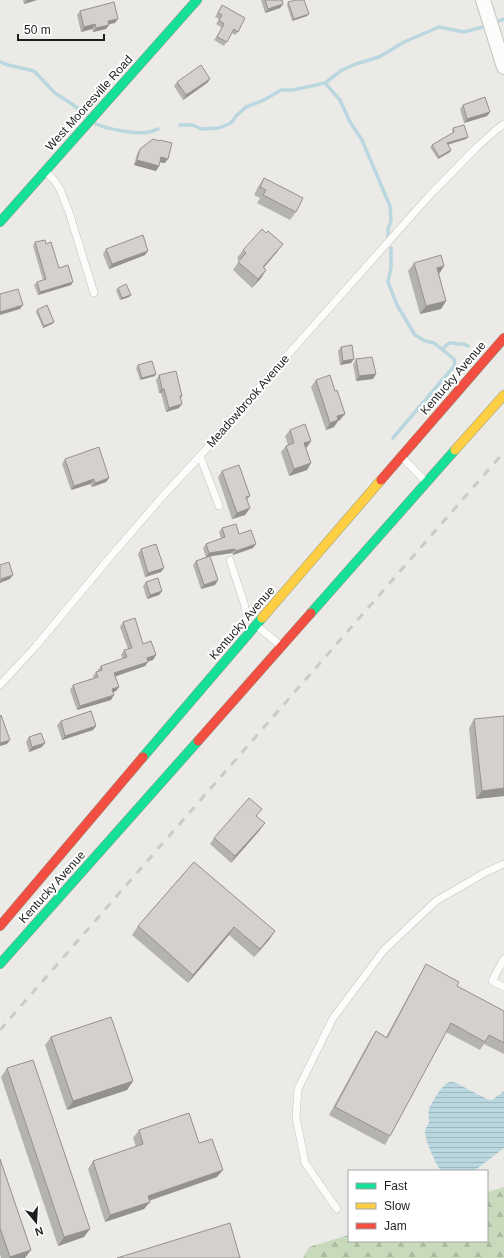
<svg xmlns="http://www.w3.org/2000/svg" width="504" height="1258" font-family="Helvetica,sans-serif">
<defs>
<pattern id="forest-firs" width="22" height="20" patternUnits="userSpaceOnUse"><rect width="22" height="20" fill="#c7dabc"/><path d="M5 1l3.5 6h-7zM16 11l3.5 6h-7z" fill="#aabba1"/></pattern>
<pattern id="water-rules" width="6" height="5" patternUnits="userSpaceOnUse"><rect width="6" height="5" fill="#bad7df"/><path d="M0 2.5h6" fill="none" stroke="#9fb8bf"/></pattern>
</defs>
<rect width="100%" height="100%" fill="#eceae7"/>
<path fill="url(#forest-firs)" d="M504,1187v71h-201l6,-11 40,-12v6h138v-49z"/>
<path fill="url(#water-rules)" d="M449,1082h5l33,17 5,1 12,-9v57l-30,23h-33c-5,-7 -17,-32 -16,-41 1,-2 3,-5 4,-8 0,-4 -1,-9 0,-13 3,-7 13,-24 20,-27z"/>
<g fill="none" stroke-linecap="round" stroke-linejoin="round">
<path stroke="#bad7df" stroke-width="3.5" d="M499,21l5,-2
M0,62l8,3 26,6 21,22 17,11 14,11
M325,83l15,17 10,22 12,18 28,66 1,15 -3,8v10
M96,124c12,5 40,11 53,8 3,0 6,-2 9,-3
M180,125h12l10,4 17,-1 12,-5 5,-7 10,-9 18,-7 17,-10h12l32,-7 17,-13 14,-6 23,-7 25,-15 35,-15 25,5 19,-5
M391,248v20l-3,14 9,23 18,30 10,6 9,2 20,16 1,6 -62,73
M443,349c6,-7 6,-7 15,-5 5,0 6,-1 10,2"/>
<defs>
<path id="lane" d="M46,172l7,7 7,10 9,23 25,81
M200,456l19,50
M403,458l22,23
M230,560l14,43 3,14
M257,626l23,19
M0,685l36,-39 75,-90 51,-59 38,-41 68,-79 161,-181 48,-49 19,-17 8,-6
M504,959l-12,22 12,6
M337,1209l-32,-46 -9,-46 2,-28 35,-71 51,-68 52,-49 50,-29 18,-8"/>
<path id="street" d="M483,0l21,67"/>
<path id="fast" d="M0,222l197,-222
M311,613l144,-163
M143,757l119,-139
M0,964l198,-223"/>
<path id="slow" d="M455,450l49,-55
M262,618l119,-138"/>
<path id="jam" d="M381,480l123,-142
M198,741l113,-128
M0,926l143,-169"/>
</defs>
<use href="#lane" stroke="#c5c4c3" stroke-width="8"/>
<use href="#street" stroke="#c5c4c3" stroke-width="16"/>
<use href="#fast" stroke="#94957e" stroke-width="10"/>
<use href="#slow" stroke="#94957e" stroke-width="10"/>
<use href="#jam" stroke="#94957e" stroke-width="10"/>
<use href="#lane" stroke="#fcfcfb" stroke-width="7"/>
<use href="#street" stroke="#fcfcfb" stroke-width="14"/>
<use href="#fast" stroke="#16e098" stroke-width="9"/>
<use href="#slow" stroke="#ffcf43" stroke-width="9"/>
<use href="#jam" stroke="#f24e42" stroke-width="9"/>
<path stroke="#cacac9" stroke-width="3" stroke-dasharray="8 8" stroke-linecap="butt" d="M0,1030l504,-578"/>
</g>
<path fill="#b5b3b0" d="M23,0h14l-13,4z
M261,0h21l1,4 -3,4 -15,5z
M288,2l19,14 -15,5 -5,-16z
M222,5l16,27 -3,3 -3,-2 -8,13 -10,-6 8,-12 -6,-4 3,-5 -4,-2z
M80,11l35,12 -6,1 -3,5 -13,3 -1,-3 -11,3 -4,-17z
M210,79l-3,4 -24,17 -9,-14 3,-4z
M463,105l27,7 -3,4 -23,7 -4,-14z
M453,128l15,9 -2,2 -18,6 3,5 -1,2 -12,7 -8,-12 2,-2 21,-12 -1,-3z
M160,140l5,23 -5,-1 -1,4 -3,5 -22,-6 3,-11 3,-5 19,-8z
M264,178l32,34 -6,8 -33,-17 3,-5 -6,-3 4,-8z
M35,242l11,2 13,24 12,17 -33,10 -4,-10 3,-3 6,-2 -10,-34z
M106,249l39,6 -36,14 -6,-15z
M243,250l34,2 -13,16 2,2 -5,8 -9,10 -19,-18 6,-9 -2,-3z
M414,263l30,3 -5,8 7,27 -5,8 -21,5 -12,-43z
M118,288l13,7 -2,2 -9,3 -4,-10z
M37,310l17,12 -2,2 -9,4 -7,-16z
M341,347l13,12 -3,4 -11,2 -2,-14z
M356,359l20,15 -3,5 -17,2 -3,-17z
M138,365l17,11 -15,4 -4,-12z
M159,375l23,21 -1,2 -2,10 -13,4 -5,-19h-2l-3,-13z
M316,380l19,11 5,29 -2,1 -4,6 -8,3 -15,-43z
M290,430l21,11 -5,7 5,15 -4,7 -18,6 -8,-24 5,-6 2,-1 -3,-9z
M65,459l44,19 -3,4 -14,5 -2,-3 -19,6 -9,-26z
M222,471l28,25 -3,4 3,8 -5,7 -13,4 -14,-42z
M222,528l17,6 14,14 -20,7 -1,-2 -22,3 8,24 -3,5 -14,4 -8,-24 3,-4 10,-4 -3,-9 3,-4 15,-6 -2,-6z
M141,549l23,19 -3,4 -16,5 -7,-23z
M146,582l16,9 -3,4 -12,4 -4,-13z
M123,622l20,22 13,11 -3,5 -5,1 -3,5 -30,10 4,11 -3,4 -3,1 -2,8 -34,10 -7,-20 3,-5 21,-7 -1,-2 3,-4 2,-1v-1l3,-4 22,-7 -2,-4 3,-5 4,-1 -8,-22z
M474,719l30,77 -28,3 -7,-71z
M61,721l35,5 -3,4 -31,10 -5,-15z
M29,737l13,10 -13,5 -3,-10z
M257,816l3,14 -29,33 -21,-19 4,-6z
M194,862l81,69 -6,9 -15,17 -25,-22 -41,48 -56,-48 6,-9z
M426,964l31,22 47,25v43l-20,-10 -4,6 -34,-18 -56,104 -5,9 -56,-30 41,-75 6,-9 10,6 35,-64z
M51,1037l82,44 -6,9 -60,20 -22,-65z
M7,1068l77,169 -26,9 -57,-169z
M139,1130l60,13 18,34 -68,24 -5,8 -39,13 -17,-53 5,-8 43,-14 -3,-9z
M0,1159l25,99h-24l-1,-4z"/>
<path fill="#949290" d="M27,0h10l-13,4z
M283,4l-3,4 -15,5 3,-4z
M309,14l-2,2 -15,5 2,-2z
M118,19l-3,4 -10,2 3,-4z
M95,24l-3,5 -11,3 3,-5z
M109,25l-3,4 -13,3 3,-4z
M210,79l-3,4 -24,17 3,-5z
M490,112l-3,4 -23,7 3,-4z
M468,137l-2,2 -21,6 2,-2z
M451,150l-1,2 -12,7 1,-2z
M161,157l7,2 -3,4 -7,-1z
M137,160l22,6 -3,5 -22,-6z
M283,244l-6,8 -20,23 6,-8z
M148,251l-3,4 -36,14 3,-5z
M444,266l-5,8 -2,-6z
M266,270l-5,8 -9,10 6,-9z
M73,282l-2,3 -33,10 2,-3z
M131,295l-2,2 -9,3 2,-2z
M446,301l-5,8 -21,5 6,-8z
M23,305l-3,4 -20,6v-3z
M54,322l-2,2 -9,4 1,-2z
M354,359l-3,4 -11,2 3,-4z
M156,374l-1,2 -15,4 2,-2z
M376,374l-3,5 -17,2 3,-5z
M162,389h2l-3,4h-2z
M182,404l-3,4 -13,4 3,-4z
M345,414l-5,6 -2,1 -4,6 -8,3 4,-7 7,-7z
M311,441l-4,6 -7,3 4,-7z
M311,463l-4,7 -18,6 5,-7z
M109,478l-3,4 -14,5 3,-4z
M94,479l-4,5 -19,6 3,-4z
M250,508l-5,7 -13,4 5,-6z
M256,544l-3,4 -20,7 3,-4z
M235,549l-3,4 -26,4 3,-4z
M164,568l-3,4 -16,5 3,-4z
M13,575l-3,4 -10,4v-2l1,-2z
M218,580l-3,5 -14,4 3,-4z
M162,591l-3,4 -12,4 3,-4z
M156,655l-3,5 -10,3 4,-5z
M148,662l-3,4 -34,12 3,-5z
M119,687l-3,4 -7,3 3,-5z
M114,695l-3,5 -34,10 3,-4z
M96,726l-3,4 -31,10 3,-4z
M10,740l-3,4 -7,2v-3z
M45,743l-3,4 -13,5 3,-5z
M504,788v8l-28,3 6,-8z
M265,823l-5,7 -29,33 4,-7z
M234,927l-5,8 -41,48 5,-8z
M275,931l-6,9 -15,17 6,-8z
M133,1081l-6,9 -60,20 6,-9z
M223,1170l-6,7 -75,26 6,-7z
M150,1202l-6,7 -39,13 5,-7z
M90,1229l-6,8 -26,9 6,-9z
M31,1250l-6,8h-16l1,-1z"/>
<path fill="#d3d0cd" stroke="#949290" d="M265,0h17l1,4 -15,5z
M296,0h8l5,14 -15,5 -6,-17z
M114,2l4,17 -10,2 1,4 -13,3 -1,-4 -11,3 -4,-16z
M222,5l23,13 -7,14 -4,-3 -7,13 -10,-5 7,-13 -5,-4 3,-5 -4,-2z
M201,65l9,14 -24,16 -9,-13z
M485,97l5,15 -23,7 -4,-14z
M464,125l4,12 -21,6 4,7 -12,7 -7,-12 22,-13 -1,-4z
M153,139l6,2 1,-1 12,3 -4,16 -7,-2 -2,9 -22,-6 3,-11z
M264,178l39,20 -7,14 -33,-17 3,-5 -6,-3z
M262,229l4,4 2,-2 15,13 -20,23 3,3 -8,9 -20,-17 8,-9 -3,-3z
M143,235l5,16 -36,13 -6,-15z
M45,240l1,4 5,-2 8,26 9,-3 5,17 -33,10 -3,-10 9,-3 -11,-37z
M441,255l3,11 -7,2 9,33 -20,5 -12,-43z
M126,284l5,11 -9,3 -4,-10z
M18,289l5,16 -23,7v-18z
M47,305l7,17 -10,4 -7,-16z
M352,345l2,14 -11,2 -2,-14z
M372,357l4,17 -17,2 -3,-17z
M152,361l4,13 -14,4 -4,-13z
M176,371l6,25h-2l2,8 -13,4 -5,-19h-2l-3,-14z
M330,375l5,16 2,-1 8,24 -8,2 1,4 -8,3 -14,-43z
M305,424l6,17 -7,2 7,20 -17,6 -8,-23 8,-3 -4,-13z
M99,447l10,31 -14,5 -1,-4 -20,7 -9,-27z
M239,465l11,31 -4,1 4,11 -13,5 -15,-42z
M236,524l3,10 12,-4 5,14 -20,7 -1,-2 -26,4 -3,-9 19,-7 -3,-9z
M156,544l8,24 -16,5 -7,-24z
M210,556l8,24 -14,5 -8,-24z
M9,562l4,13 -12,4 1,2h-2v-16z
M158,578l4,13 -12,4 -4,-13z
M135,618l8,26 8,-3 5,14 -9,3 1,4 -34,11 5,14 -7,2 2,6 -34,11 -7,-21 25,-8 -2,-5 6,-2 -1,-4 26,-9 -3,-7 8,-2 -9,-26z
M91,711l5,15 -31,10 -4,-15z
M1,715l9,25 -10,3v-27z
M504,716v72l-22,3 -8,-72z
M41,733l4,10 -13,4 -3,-10z
M249,798l13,11 -6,7 9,7 -30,33 -21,-18z
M194,862l81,69 -15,18 -26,-22 -41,48 -55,-49z
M426,964l33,18 -2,4 47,25v32l-15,-8 -4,7 -34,-19 -61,113 -55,-29 41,-76 11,7z
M111,1017l22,64 -60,20 -22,-64z
M33,1060l57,169 -26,8 -57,-169z
M189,1113l10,30 13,-4 11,31 -75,26 2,6 -40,13 -17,-54 50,-17 -4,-14z
M0,1159l31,91 -21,7 -10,-29z
M230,1223l10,35h-123z"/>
<g text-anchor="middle" stroke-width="4" stroke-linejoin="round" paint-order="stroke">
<g font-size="12" fill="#1e1e1e" stroke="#fff">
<text transform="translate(89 103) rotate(-48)" y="4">West Mooresville Road</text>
<text transform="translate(453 378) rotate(-49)" y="4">Kentucky Avenue</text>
<text transform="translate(248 401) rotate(-49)" y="4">Meadowbrook Avenue</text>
<text transform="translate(242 623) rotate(-49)" y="4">Kentucky Avenue</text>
<text transform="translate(52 887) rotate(-48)" y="4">Kentucky Avenue</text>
</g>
</g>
<rect x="348" y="1170" width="140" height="72" fill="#ffffff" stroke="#a5a5a5"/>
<rect x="356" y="1183" width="20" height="6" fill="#16e098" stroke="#a5a5a5"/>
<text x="384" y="1190" font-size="12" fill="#1e1e1e">Fast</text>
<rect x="356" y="1203" width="20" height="6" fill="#ffcf43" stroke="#a5a5a5"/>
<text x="384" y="1210" font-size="12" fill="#1e1e1e">Slow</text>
<rect x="356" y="1223" width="20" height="6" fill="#f24e42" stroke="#a5a5a5"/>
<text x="384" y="1230" font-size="12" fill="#1e1e1e">Jam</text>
<g transform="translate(36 1222) rotate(162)" stroke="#ffffff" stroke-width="3" paint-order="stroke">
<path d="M0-3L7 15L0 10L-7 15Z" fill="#1e1e1e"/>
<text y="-6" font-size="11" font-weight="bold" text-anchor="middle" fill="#1e1e1e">N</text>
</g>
<path d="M18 34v6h86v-6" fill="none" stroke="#1e1e1e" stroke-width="2"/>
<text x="24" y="34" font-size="12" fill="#1e1e1e" stroke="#ffffff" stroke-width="3" paint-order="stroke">50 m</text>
</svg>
